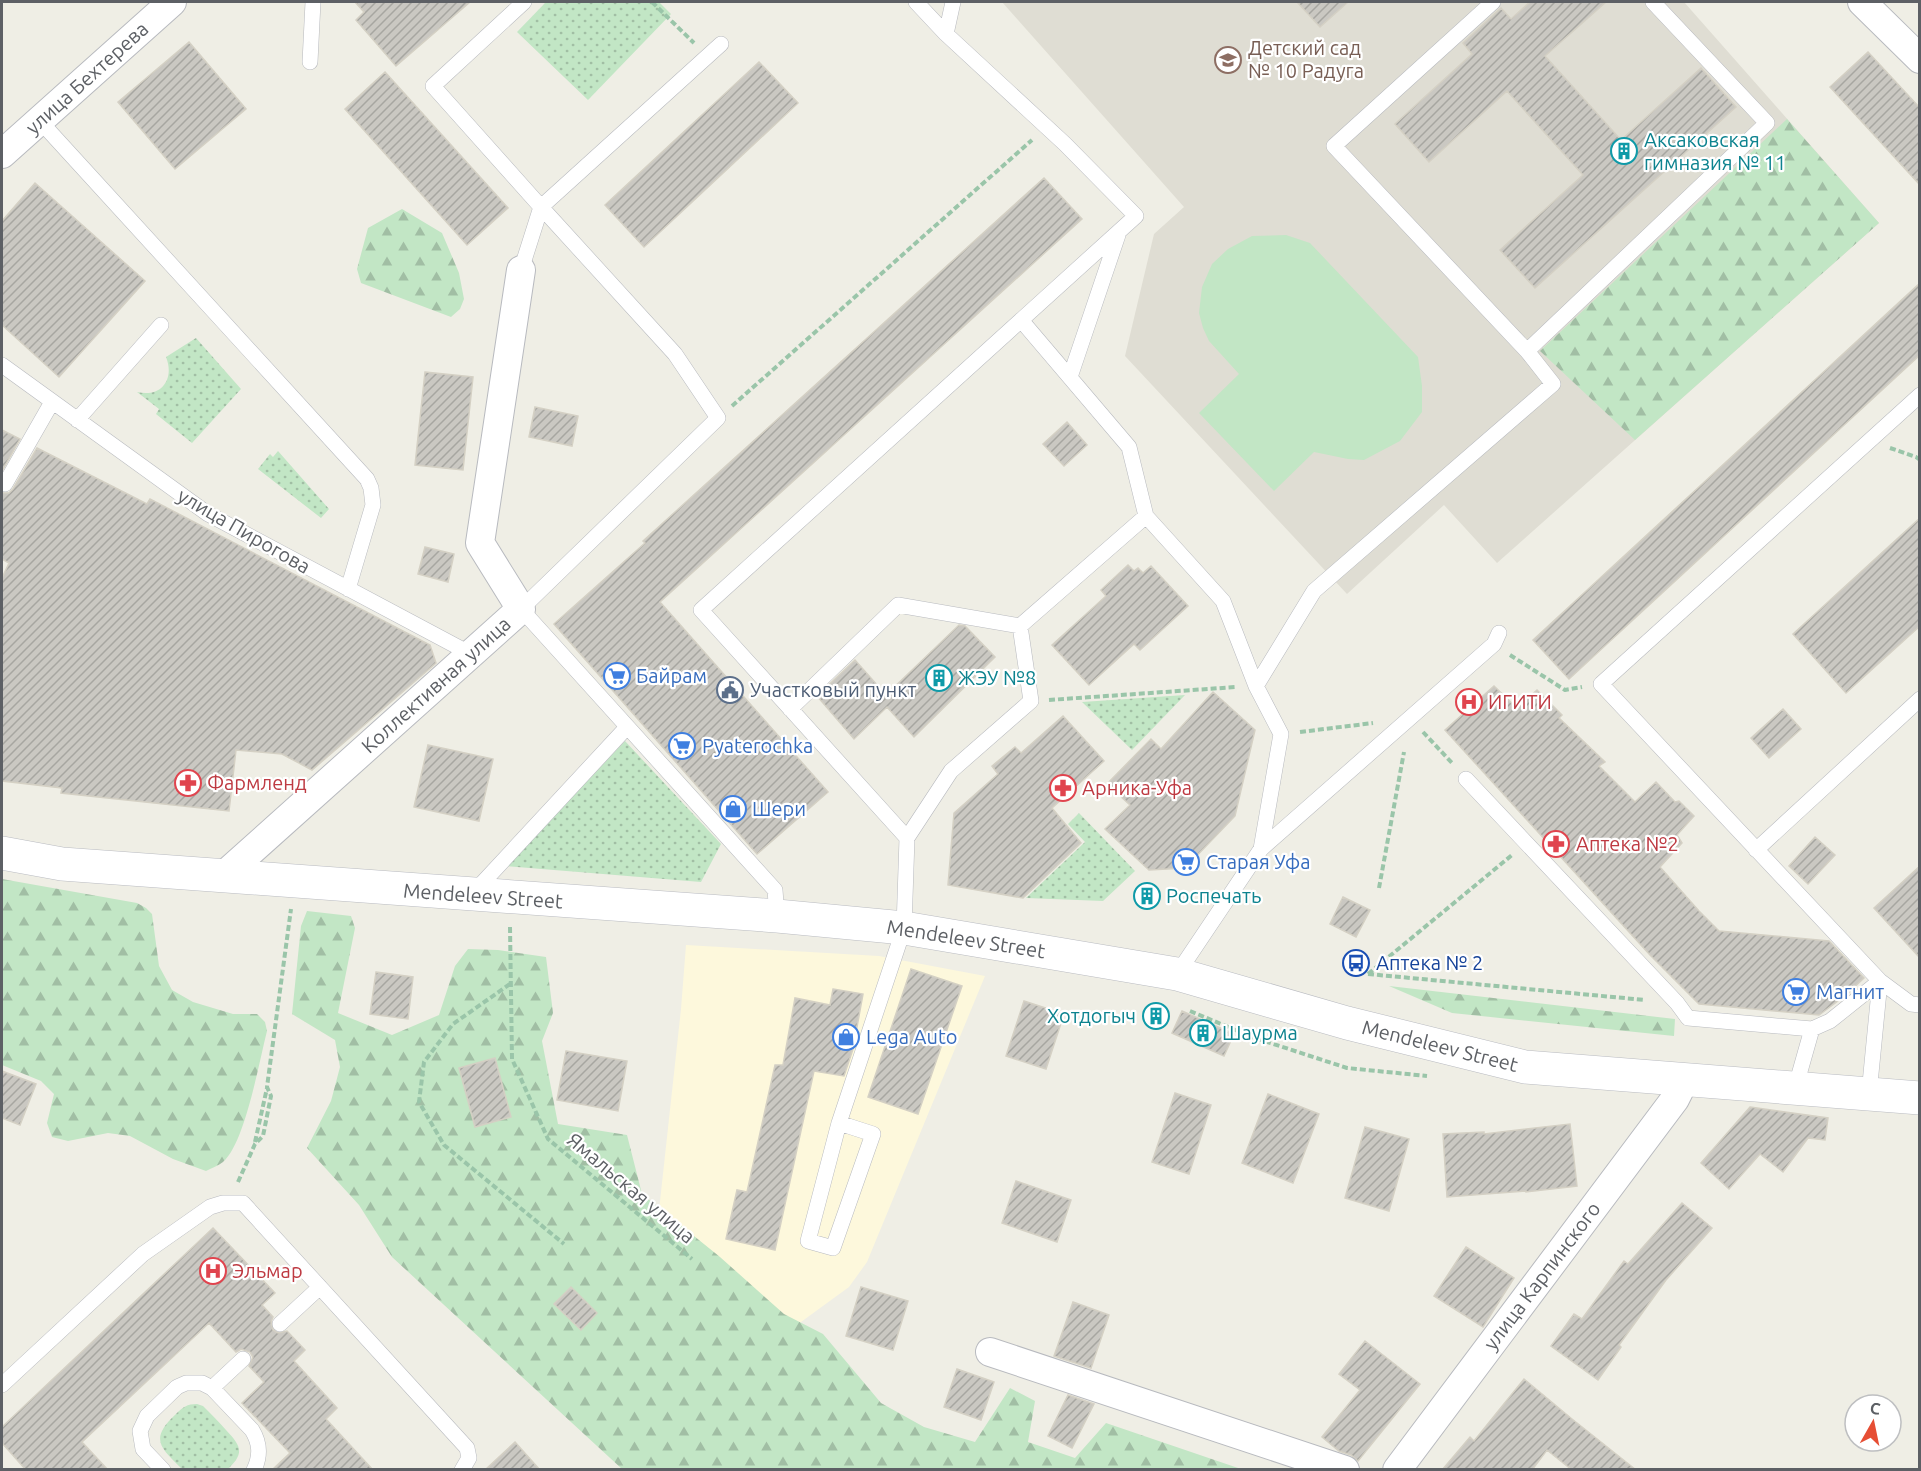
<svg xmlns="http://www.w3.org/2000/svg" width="1921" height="1471" font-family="Ubuntu,sans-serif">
<defs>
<pattern id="grass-dots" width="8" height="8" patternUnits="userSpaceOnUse" patternTransform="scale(1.5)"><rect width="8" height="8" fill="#c2e6c5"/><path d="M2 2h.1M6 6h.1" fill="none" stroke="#a1bea4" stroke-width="1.8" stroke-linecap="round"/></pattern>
<pattern id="forest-firs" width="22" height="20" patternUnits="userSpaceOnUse" patternTransform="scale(1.5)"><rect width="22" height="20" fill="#c2e6c5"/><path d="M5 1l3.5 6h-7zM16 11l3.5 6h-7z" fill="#a1bea4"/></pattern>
<pattern id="building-hatch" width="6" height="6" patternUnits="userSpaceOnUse" patternTransform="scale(1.5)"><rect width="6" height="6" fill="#cac8c2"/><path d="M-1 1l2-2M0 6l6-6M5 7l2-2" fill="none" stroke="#a7a6a1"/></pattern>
</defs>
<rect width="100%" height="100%" fill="#efeee5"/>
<path fill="#fdf8dc" d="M686,945l193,11 106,20 -118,286 -18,25 -70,51 -124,-91 26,-238z"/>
<path fill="#dfddd3" d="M1002,2h682l195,221 -382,340 -53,-58 -97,89 -222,-238 29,-122 30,-27z"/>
<path fill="url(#grass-dots)" d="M546,2h113l12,12 -83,86 -71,-68z
M196,338l45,51 -49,54 -36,-29 3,-5 -22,-17c24,6 38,-13 29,-35z
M278,451l51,58 -8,9 -63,-49 12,-15 3,3z
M1185,695l-53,55 -50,-48z
M625,741l96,103 -20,38 -195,-16z
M1079,813l56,58 -32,30 -77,-3 59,-56 -17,-18z
M197,1404l6,2c8,8 16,16 23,24 15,16 19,23 2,39h-46c-22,-22 -33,-30 -6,-55 7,-7 11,-10 21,-10z"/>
<path fill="url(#forest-firs)" d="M1787,119l92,104 -244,217 -95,-89z
M402,209l40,24 17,40 5,26 -4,10 -9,8 -90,-34 -4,-14 11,-41z
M2,879l135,24 9,5 6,6 7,52 13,24 21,12 40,12h24l8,8 2,9c-8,31 -22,112 -44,131 -5,4 -12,6 -17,9l-33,-12 -43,-23 -22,-3 -40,8 -16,-4 -5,-14 7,-29 -13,-13 -39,-16z
M307,911l44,5 4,12 -17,85 54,22 47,-20 16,-49 13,-17 30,1 48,7 7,56 -11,28 16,83 69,11 15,59 78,63 64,57 39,20 58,69 43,24 51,15 35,-54 25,13 -7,41 47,16 31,-35 135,46h-619l-230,-212 -33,-52 -52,-57 24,-47 9,-34 -5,-27 -43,-26 9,-88z
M1389,986l286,33 -1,17 -222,-23z"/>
<path fill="#c2e6c5" d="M1286,235l24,8 108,114 4,29v26l-22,29 -36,19 -16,-1 -34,-7 -40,39 -75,-78 40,-39 -30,-33 -6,-13 -4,-15 3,-26 10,-23 16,-15 24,-13z"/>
<path fill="url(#building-hatch)" stroke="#d4d0c4" stroke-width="1.5" d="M355,2h115l-74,64 -40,-46 8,-8z
M1297,2h51l-28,25z
M1530,2h76l-61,54 76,84 80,-72 35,39 -201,181 -35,-38 83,-75 -76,-84 -78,71 -34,-38 77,-70 -9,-11 38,-35 10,11z
M189,42l57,67 -71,60 -57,-67z
M1868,52l52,56v77l-90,-98z
M759,62l39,41 -154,144 -39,-42z
M385,72l123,136 -41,37 -122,-136z
M1044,178l38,41 -422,383 168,190 -71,62 -203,-230 91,-81 -2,-2z
M35,183l110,98 -86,96 -57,-52v-104z
M1920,283v72l-351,324 -36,-39z
M425,372l48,5 -10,93 -48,-5z
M535,407l43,9 -6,30 -43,-9z
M1067,422l20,23 -23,21 -21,-22z
M2,430l18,9 -18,32z
M37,448l110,56 3,-5 280,146 6,18 -124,107 -30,-16 -46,-4 -7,61 -168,-18 1,-5 -60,-7v-203l7,-15 -7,-4v-66h7l4,-4z
M1920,518v108l-74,67 -53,-59z
M425,547l29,7 -6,28 -30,-8z
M1128,565l6,6 4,-3 5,5 8,-7 37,40 -48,44 -6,-6 -45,41 -37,-40 54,-49 -5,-6z
M959,625l6,1 30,31 -81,80 -27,-30 -33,32 -37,-43 38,-36 31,35z
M1494,686l23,22 20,-18 25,25 -3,3 46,44 -6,4 36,36 21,-20 19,20 4,-1 15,15 -17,19 5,8 -22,24 39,44 20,20 110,10 35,37 -18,17 -27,20 -120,-11 -49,-49 -205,-225z
M1213,692l42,38 -20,86 -50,52 -36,2 -44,-41 25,-24 -23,-21 44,-45 10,10z
M1783,709l18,20 -32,29 -18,-20z
M1063,716l41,45 -52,47 29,35 -58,55 -75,-13 6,-72 44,-39 -6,-8 23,-19 6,6z
M428,745l65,14 -14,62 -65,-14z
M1815,837l20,18 -27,29 -19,-18z
M1920,866v92l-46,-50z
M1343,897l27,13 -14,27 -26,-13z
M911,969l51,17 -44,128 -50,-17z
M376,972l37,5 -5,42 -38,-5z
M833,989l30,5 -10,55 -9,27 -30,-5 -39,179 -49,-11 11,-49 10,2 28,-127h8l12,-67 35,7z
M1024,1001l40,13 -18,55 -40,-13z
M1182,1011l52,23 -10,22 -52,-23z
M566,1051l61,10 -9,50 -61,-11z
M495,1058l16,59 -36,10 -16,-59z
M2,1071l34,13 -16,41 -18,-7z
M1175,1093l36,12 -22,69 -37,-12z
M1268,1094l51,20 -26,69 -51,-20z
M1750,1107l78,11 -3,22 -17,-2 -25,34 -23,-18 -31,35 -28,-26z
M1570,1124l7,62 -51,6v-1l-79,6 -4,-63 41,-2v2z
M1365,1127l44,12 -20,72 -44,-13z
M1016,1181l55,19 -14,42 -55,-19z
M1682,1203l30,25 -46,52 -47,65 2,2 -23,33 -47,-34 23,-32 8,5 42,-58 4,3z
M213,1228l62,65 -13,12 11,12 -2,5 2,8 5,3 9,-2 18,19 -11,11 43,47 -11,11 47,51h-101l18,-17 -48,-50 22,-21 -15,-16 4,-9 -3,-5 -9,-3 -5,3 -27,-29 -127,119 26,28h-82l-24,-27v-16z
M1466,1247l48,31 -31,49 -49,-31z
M571,1287l26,26 -16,17 -27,-26z
M861,1287l47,14 -15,49 -47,-14z
M1073,1302l36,13 -18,53 -37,-12z
M1365,1341l55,43 -62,77 -7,-6 -12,-4 -17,-14 38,-47 -21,-16z
M957,1369l37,13 -13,38 -37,-13z
M1524,1379l48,40 64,51h-64l-25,-20 -15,20h-90l28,-33 4,4z
M1068,1395l26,9 -22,44 -24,-12z
M515,1442l25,28h-55z"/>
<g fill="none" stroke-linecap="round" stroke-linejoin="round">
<defs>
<path id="service" d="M524,2l-91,84 108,121 180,-163
M916,2l30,32
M310,62l3,-60
M39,120l328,359 4,9 2,17 -25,84
M521,270l20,-63 134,147 43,64 -197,191 254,281 2,26
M1021,320l108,127 17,69
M1527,351l240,-228 -114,-121
M2,365l206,149 263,140
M1070,377l48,-142
M77,420l84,-95
M5,484l47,-82
M1256,686l58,-95 239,-207 -26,-33 -193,-205 159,-144
M790,709l108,-104 122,21
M1466,779l211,224 11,15 124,11 18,-8 50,-40 31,23 9,1
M907,838l44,-67 80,-70 -11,-75 126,-110 77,85 33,85 25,48 -20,115 -84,125
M1261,849l233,-205 5,-11
M1756,850l164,-151
M474,892l153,-165
M1795,1089l17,-60
M1869,1094l11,-113 -279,-297 319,-289
M839,1123l34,11 -40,114 -25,-7 31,-118 65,-195 3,-90 -206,-228 435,-394 -71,-72 -119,-110 7,-32
M280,1324l40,-37
M2,1385l141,-131 67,-47 13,-4h20l224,245 2,10 -7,12
M212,1388l31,-29
M163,1470l-20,-21 -3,-18 7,-15 30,-29 9,-4h16l10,5 40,42c8,13 9,25 2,40"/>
<path id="minor" d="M1862,2l58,57
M2,154l170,-152
M222,877l299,-268 -41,-66 41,-273
M990,1352l355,118
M1397,1470l278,-371 9,-18"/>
<path id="secondary" d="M2,853l60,11 715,52 127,12 273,46 170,49 178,44 395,31"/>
</defs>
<use href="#service" stroke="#b8babf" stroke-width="16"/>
<use href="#minor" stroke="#b8babf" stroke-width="30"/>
<use href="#secondary" stroke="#b9bbc1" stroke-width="34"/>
<path stroke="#9ac5a9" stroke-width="4" stroke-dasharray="6 3" stroke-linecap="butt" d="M652,2l42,41
M732,406l300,-266
M1890,448l26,9 4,3
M1510,655l55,35 17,-3
M1049,700l187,-13
M1300,732l73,-9
M1423,732l30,32
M1379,888l25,-136
M510,927l2,132 36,80 144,120
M1368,974l277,26
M1368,974l144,-119
M510,984l-57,40 -29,38 -5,40 25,43 120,99
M1190,1011l62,26 95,31 80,8
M255,1142l12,-54
M238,1182l17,-38 8,-8 8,-40 -4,-9 24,-178"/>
<use href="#service" stroke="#fff" stroke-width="15"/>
<use href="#minor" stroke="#fff" stroke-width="28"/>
<use href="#secondary" stroke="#fff" stroke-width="33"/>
</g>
<defs>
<symbol id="school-ring" viewBox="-11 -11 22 22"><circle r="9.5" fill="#fff" stroke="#8d6e63" stroke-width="1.5"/><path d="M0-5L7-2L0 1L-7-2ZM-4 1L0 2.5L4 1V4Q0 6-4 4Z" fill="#8d6e63"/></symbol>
<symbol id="building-ring" viewBox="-11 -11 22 22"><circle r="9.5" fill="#fff" stroke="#0f9aa8" stroke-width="1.5"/><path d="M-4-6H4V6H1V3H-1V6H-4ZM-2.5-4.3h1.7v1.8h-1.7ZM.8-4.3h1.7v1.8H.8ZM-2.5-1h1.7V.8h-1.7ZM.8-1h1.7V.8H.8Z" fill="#0f9aa8"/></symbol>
<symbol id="supermarket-ring" viewBox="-11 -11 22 22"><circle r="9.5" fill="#fff" stroke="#3f7fe0" stroke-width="1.5"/><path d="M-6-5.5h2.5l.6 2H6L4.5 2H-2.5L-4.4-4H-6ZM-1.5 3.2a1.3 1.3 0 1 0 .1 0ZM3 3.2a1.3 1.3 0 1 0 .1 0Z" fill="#3f7fe0"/></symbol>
<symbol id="civic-ring" viewBox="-11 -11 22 22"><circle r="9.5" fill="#fff" stroke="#5c6f8a" stroke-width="1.5"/><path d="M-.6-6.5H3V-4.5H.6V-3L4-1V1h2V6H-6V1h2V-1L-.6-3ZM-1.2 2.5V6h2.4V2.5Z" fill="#5c6f8a"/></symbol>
<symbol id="hospital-ring" viewBox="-11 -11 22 22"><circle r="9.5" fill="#fff" stroke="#e0444e" stroke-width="1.5"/><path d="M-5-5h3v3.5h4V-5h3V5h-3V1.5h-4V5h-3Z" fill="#e0444e"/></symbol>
<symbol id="pharmacy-ring" viewBox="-11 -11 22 22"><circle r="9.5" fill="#fff" stroke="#e0444e" stroke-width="1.5"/><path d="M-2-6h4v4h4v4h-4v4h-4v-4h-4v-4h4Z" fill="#e0444e"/></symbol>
<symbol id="shop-ring" viewBox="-11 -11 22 22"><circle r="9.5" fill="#fff" stroke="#3f7fe0" stroke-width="1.5"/><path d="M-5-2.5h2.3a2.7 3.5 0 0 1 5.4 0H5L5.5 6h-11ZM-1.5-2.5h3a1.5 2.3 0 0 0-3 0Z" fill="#3f7fe0"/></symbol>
<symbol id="bus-ring" viewBox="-11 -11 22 22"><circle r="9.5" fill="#fff" stroke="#1a4fb4" stroke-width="1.5"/><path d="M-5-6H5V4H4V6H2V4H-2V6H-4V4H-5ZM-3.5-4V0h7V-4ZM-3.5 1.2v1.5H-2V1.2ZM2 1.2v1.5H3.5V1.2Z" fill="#1a4fb4"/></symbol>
</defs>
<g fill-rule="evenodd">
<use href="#school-ring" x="1213" y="45" width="30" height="30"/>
<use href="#building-ring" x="1609" y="136" width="30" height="30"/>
<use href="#supermarket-ring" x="602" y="661" width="30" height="30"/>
<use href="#building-ring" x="924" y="663" width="30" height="30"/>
<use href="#civic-ring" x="715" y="675" width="30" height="30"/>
<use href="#hospital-ring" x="1454" y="687" width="30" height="30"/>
<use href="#supermarket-ring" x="667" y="731" width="30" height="30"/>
<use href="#pharmacy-ring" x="173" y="768" width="30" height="30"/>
<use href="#pharmacy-ring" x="1048" y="773" width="30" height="30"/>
<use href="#shop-ring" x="718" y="794" width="30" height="30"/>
<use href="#pharmacy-ring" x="1541" y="829" width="30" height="30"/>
<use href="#supermarket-ring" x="1171" y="847" width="30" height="30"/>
<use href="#building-ring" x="1132" y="881" width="30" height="30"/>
<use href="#bus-ring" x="1341" y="948" width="30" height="30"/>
<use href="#supermarket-ring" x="1781" y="977" width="30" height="30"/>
<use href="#building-ring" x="1141" y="1001" width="30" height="30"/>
<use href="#building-ring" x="1188" y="1018" width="30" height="30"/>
<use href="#shop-ring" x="831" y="1022" width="30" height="30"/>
<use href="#hospital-ring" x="198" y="1256" width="30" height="30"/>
</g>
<g text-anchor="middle" stroke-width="4.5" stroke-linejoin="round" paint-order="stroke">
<g font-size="20" fill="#785e54" stroke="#fff" text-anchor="start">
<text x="1248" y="55">Детский сад<tspan x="1248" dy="23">№ 10 Радуга</tspan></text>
</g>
<g font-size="20" fill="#5d6065" stroke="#fff">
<text transform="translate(87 78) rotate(-42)" y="7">улица Бехтерева</text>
<text transform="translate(244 531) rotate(30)" y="7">улица Пирогова</text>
<text transform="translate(436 685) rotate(-42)" y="7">Коллективная улица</text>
<text transform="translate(483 896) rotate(4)" y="7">Mendeleev Street</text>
<text transform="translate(966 939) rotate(9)" y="7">Mendeleev Street</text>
<text transform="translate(1440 1046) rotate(14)" y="7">Mendeleev Street</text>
<text transform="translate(631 1188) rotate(40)" y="7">Ямальская улица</text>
<text transform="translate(1542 1276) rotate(-53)" y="7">улица Карпинского</text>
</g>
<g font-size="20" fill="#0d838f" stroke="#fff" text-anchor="start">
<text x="1644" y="147">Аксаковская<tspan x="1644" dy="23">гимназия № 11</tspan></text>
<text x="958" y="685">ЖЭУ №8</text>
<text x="1166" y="903">Роспечать</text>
<text x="1136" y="1023" text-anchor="end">Хотдогыч</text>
<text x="1222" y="1040">Шаурма</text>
</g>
<g font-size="20" fill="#366cbe" stroke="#fff" text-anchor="start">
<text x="636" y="683">Байрам</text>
<text x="702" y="753">Pyaterochka</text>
<text x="752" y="816">Шери</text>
<text x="1206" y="869">Старая Уфа</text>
<text x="1816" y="999">Магнит</text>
<text x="866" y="1044">Lega Auto</text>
</g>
<g font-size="20" fill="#4e5e75" stroke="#fff" text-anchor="start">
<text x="750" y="697">Участковый пункт</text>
</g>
<g font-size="20" fill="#be3a42" stroke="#fff" text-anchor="start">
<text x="1488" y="709">ИГИТИ</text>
<text x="207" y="790">Фармленд</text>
<text x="1082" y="795">Арника-Уфа</text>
<text x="1576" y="851">Аптека №2</text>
<text x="232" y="1278">Эльмар</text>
</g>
<g font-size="20" fill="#164399" stroke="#fff" text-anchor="start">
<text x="1376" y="970">Аптека № 2</text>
</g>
</g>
<rect width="1921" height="1471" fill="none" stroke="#5d6065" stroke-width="6"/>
<g transform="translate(1873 1423) rotate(9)"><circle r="28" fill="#ffffff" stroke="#bebfc1" stroke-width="1.5"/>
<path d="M0-4.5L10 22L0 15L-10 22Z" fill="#e64e34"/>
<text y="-9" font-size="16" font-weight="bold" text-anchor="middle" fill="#5d6065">С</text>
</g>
</svg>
